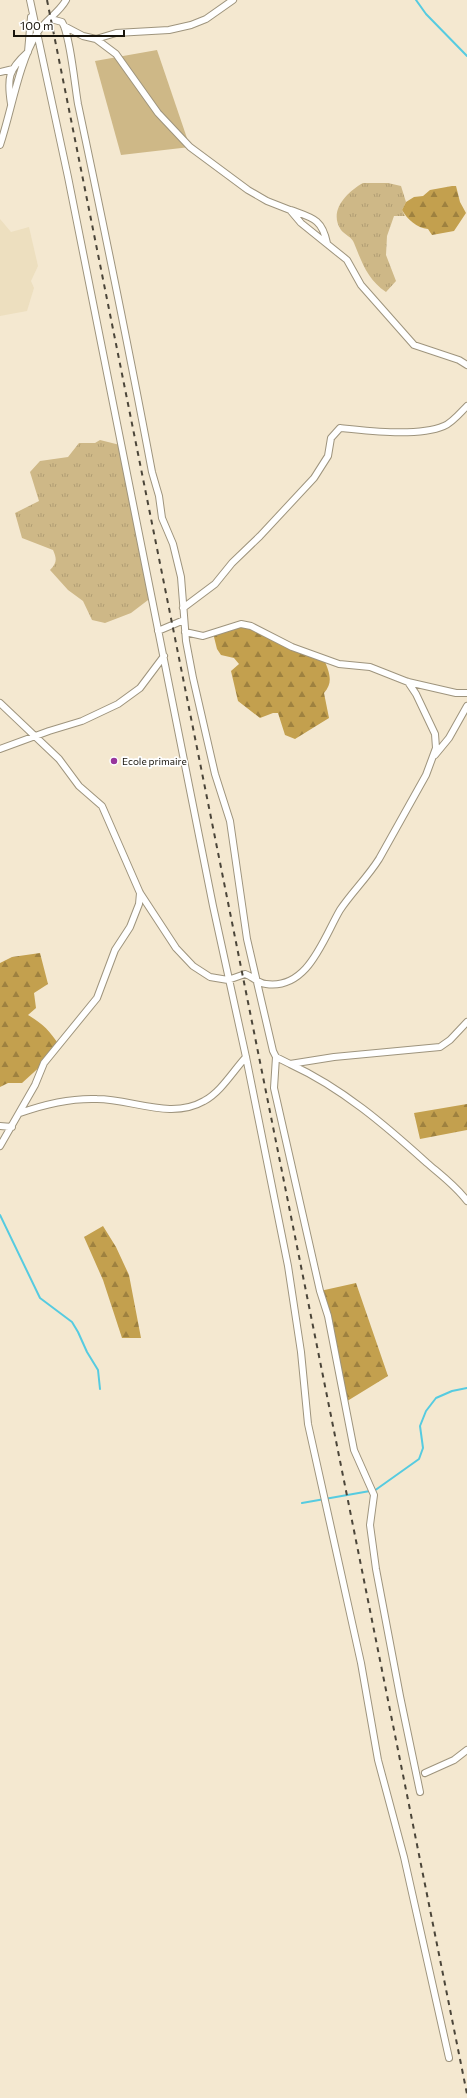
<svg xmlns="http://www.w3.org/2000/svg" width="467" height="2098" font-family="Commissioner,sans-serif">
<defs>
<pattern id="grass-tufts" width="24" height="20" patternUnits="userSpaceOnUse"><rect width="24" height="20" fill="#ceb887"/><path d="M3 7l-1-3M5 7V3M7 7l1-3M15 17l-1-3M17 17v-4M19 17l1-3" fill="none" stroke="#b09d73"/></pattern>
<pattern id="forest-firs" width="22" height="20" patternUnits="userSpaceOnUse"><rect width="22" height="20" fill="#c3a04e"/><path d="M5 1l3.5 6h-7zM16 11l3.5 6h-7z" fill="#9e813f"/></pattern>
</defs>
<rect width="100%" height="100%" fill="#f4e8d0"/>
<path fill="#eddfbf" d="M0,219l11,13 18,-5 9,39 -7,15 3,7 -7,23 -27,5z"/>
<path fill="url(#grass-tufts)" d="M363,183h25l13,3 5,16 -4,8 3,6h-11l-7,20 -1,19 10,26 -10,11c-18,-12 -24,-29 -32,-49 -2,-6 -9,-8 -13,-13 -13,-19 6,-38 22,-47z
M100,440l20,5 32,152 -21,16 -26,10 -13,-3 -9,-19 -15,-11 -18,-20c7,-7 7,-11 3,-20l-31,-12 -7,-25 24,-12 -9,-29 10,-11 28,-4 11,-14h16z"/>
<path fill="url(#forest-firs)" d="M452,186h4l4,16 6,11 -12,18 -22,4 -4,-6c-11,-1 -21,-10 -26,-19l4,-8 8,-5 9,-1 7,-6z
M241,624l83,35c5,13 10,23 0,34l5,25 -34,21 -10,-4 -7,-22h-5l-13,5 -22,-17 -7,-30 8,-7 -5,-6 -13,-3 -4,-6 -4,-16z
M40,953l8,31 -14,9 2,15 -8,7c14,8 22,16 31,30l-15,18 -22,20h-14l-8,4v-124l12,-6z
M467,1104v26l-47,9 -6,-26z
M103,1226l13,21 13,28 12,63h-19l-19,-58 -19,-43z
M356,1283l32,93 -44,27 -24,-112z"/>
<path fill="#ceb887" d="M157,50l33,97 -69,8 -26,-94z"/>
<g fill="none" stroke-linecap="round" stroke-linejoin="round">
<path stroke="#56cbe0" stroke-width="2" d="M416,0l10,14 41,42
M0,1215l40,83 32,24 6,10 9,20 11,18 2,19
M374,1491l45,-32 4,-11 -3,-22 6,-15 10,-13 16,-7 15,-3
M302,1503l68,-12"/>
<defs>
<path id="minor" d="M30,0l38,177 145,729 33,151 42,209 13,86 7,72 53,239 17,97 26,97 45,201
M51,19l11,3c8,12 13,65 16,82 26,123 51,245 74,368l7,24 3,22 11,26 8,33 5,64 7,37 22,96 15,47 17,118 26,112 3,6 14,7 44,-7 106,-10 10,-7 17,-18
M64,26l19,10 13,3 20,-6 53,-3 22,-5 15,-6 27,-19
M96,39l20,15 42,59 32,34 58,43 19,11 23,9 11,13 46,37 14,25 53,60 45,15 8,5
M0,72l13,-3
M11,104c-4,-26 -3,-34 17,-52l3,-35
M0,145c12,-36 18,-80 37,-112 8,-13 22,-20 29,-33
M291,210c22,8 31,9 36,33
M183,608l32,-24 17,-21 28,-27 54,-58 14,-22 3,-18 9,-10c28,3 78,9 104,-2 8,-3 17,-14 23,-20
M158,631l26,-11
M185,632l18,4 38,-12 10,2 41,21 47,17 31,3 38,15 48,11h11
M0,703l59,56 20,27 23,20 38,87 36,55 17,18 17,11 18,3 17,-6c7,2 12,9 21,10 42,6 57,-45 74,-74 12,-18 27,-32 39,-51l47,-84 10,-27 -1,-14 -19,-40 -8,-12
M0,749l49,-18 33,-10 36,-17 22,-16 24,-32
M435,755l14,-17 18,-32
M276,1057l-2,31 46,203 8,25 26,134 20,45 -4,30 6,44 24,127 20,96
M290,1064c52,24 95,61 137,99 14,12 29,23 40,38
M20,1113c25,-9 50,-15 77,-14 35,0 74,21 107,2 17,-9 29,-30 42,-44
M0,1126l12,1
M0,1146l35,-61 9,-22 53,-65 18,-48 15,-23 9,-23 1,-11
M425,1773l29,-13 13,-10"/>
</defs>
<use href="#minor" stroke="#9e947d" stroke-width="8"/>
<use href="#minor" stroke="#fff" stroke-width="6"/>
<path stroke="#4b4539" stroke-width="2" stroke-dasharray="5 5" stroke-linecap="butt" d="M47,0l420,2094"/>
</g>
<circle fill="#97359c" stroke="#fff" stroke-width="1.5" cx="114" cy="761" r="4"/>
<g text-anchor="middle" stroke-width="3.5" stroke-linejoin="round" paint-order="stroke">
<g font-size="10" fill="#19150c" stroke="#fff" text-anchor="start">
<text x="122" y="765">Ecole primaire</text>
</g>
</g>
<path d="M14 30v6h110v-6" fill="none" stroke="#19150c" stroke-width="2"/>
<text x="20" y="30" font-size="12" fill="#19150c" stroke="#ffffff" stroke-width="3" paint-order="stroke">100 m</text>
</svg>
